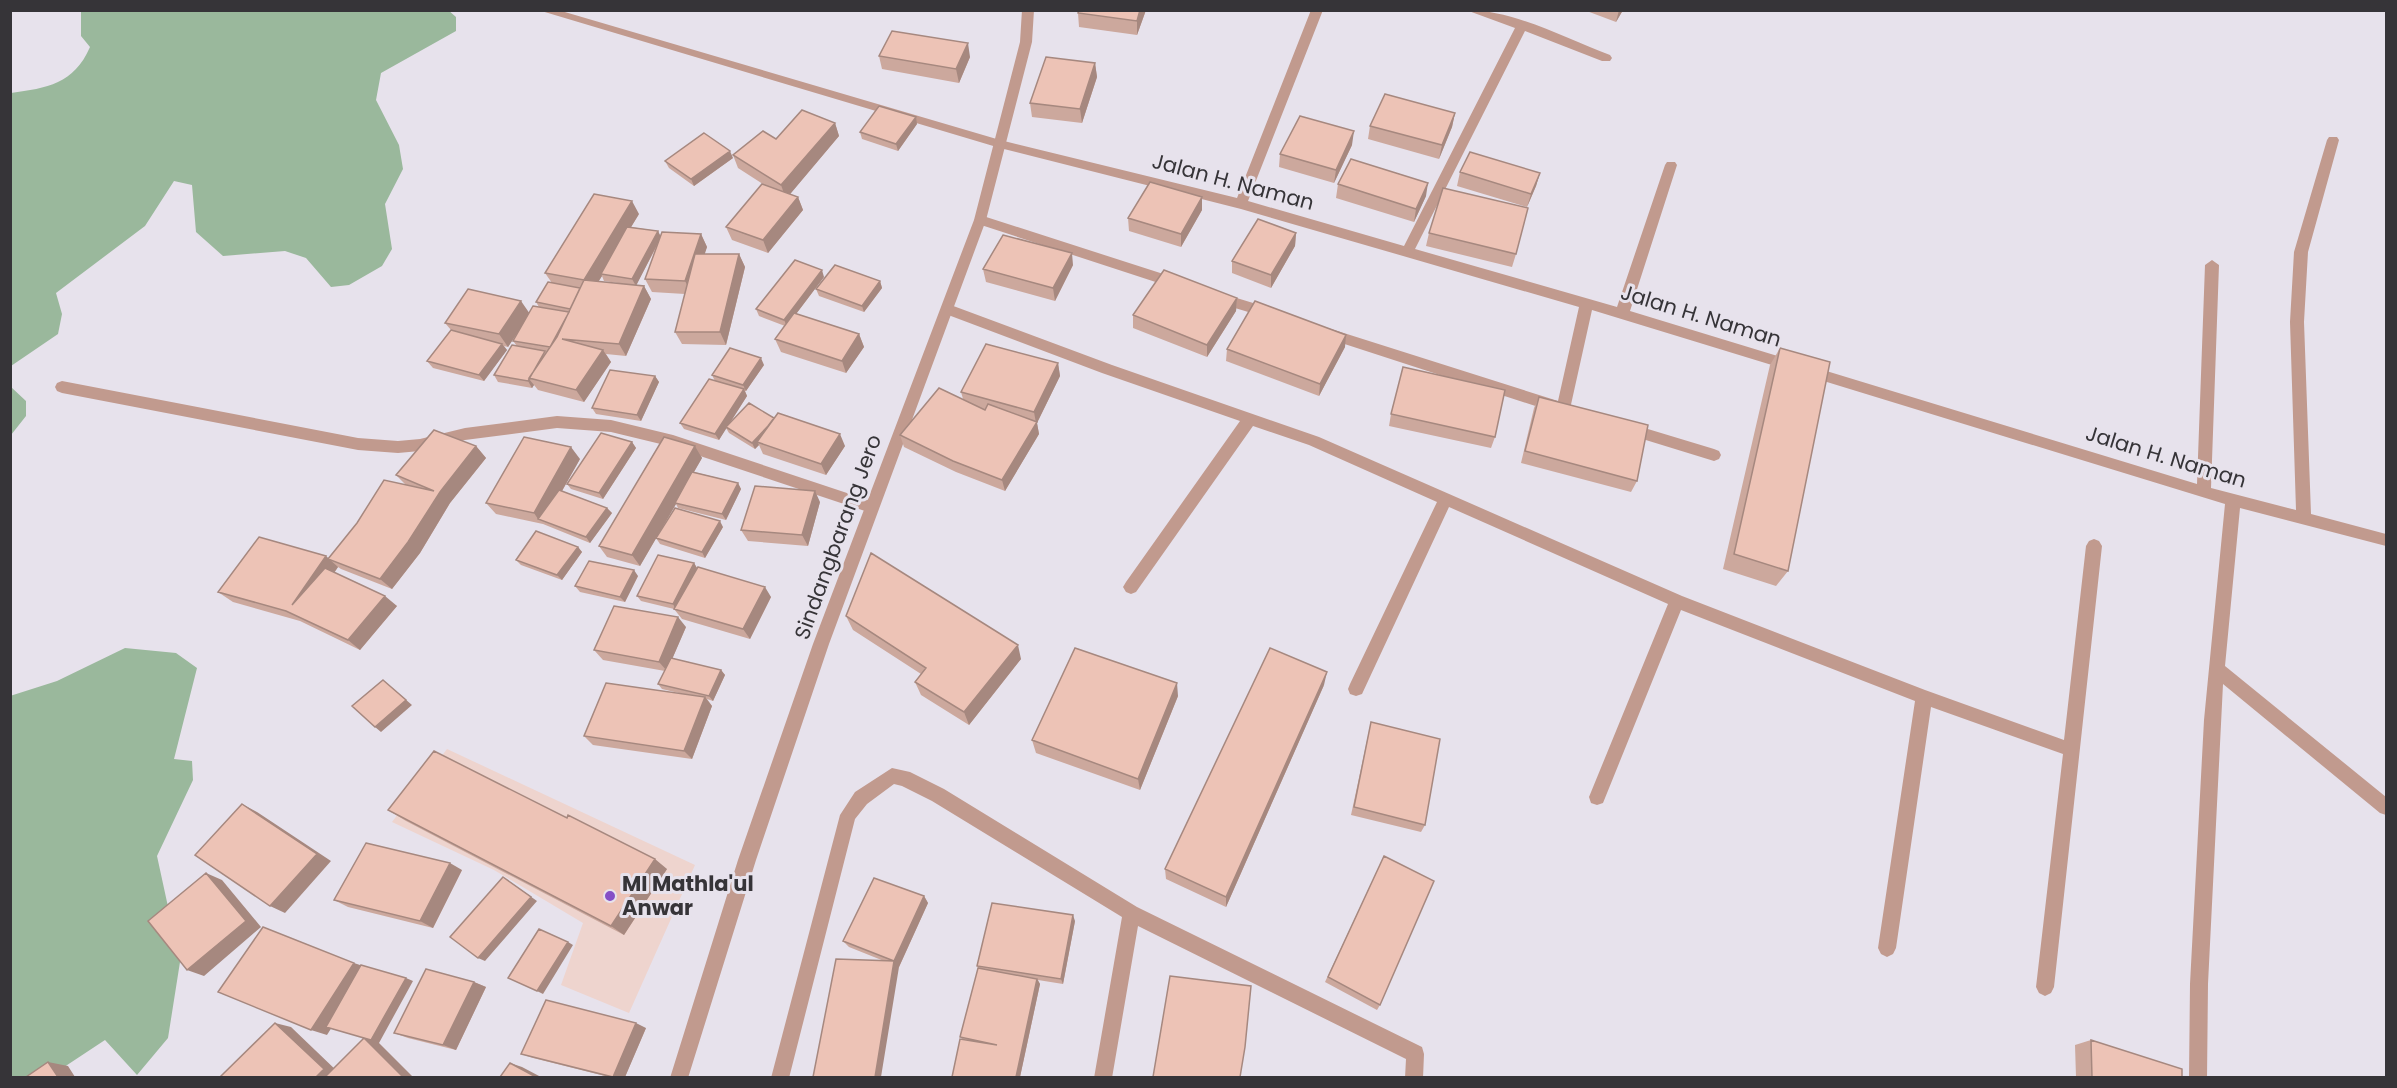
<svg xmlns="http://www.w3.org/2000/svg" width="2397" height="1088" font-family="Poppins,sans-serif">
<rect width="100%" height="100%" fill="#e7e2ec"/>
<path fill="#eed4ce" d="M447,749l248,116 -66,148 -68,-28 22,-62 -89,-53 -102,-48z"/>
<path fill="#9ab89c" d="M448,10l8,7v14l-75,42 -5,27 23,45 4,24 -18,35 7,45 -10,17 -33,19 -18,2 -25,-29 -21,-7 -62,5 -27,-24 -4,-47 -18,-4 -29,45 -89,67 6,21 -4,20 -47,32v-273c36,-5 63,-9 79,-46l-9,-11v-25z
M11,387l15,14v15l-15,19z
M125,648l51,5 21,15 -23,91 18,2 1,19 -36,76 23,106 -12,76 -31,37 -32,-35 -56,37h-38l-1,-381 47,-15z"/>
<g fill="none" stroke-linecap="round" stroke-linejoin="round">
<path fill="#c19a8e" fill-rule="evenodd" d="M538,10h20l442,130 237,58 74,-188h12l-75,191 156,45 111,-218 -49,-18c48,0 99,28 144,45l2,3 -2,3h-8l-77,-30 -110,218 202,58 48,-142 2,-3h8l2,3 -47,146 567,173 8,-219 7,-5 7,5 -8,223 85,22 -6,-188 4,-70 33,-112 2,-3h8l2,3 -31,112 -4,70 7,192 75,20v12l-146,-38 -15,158 161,131v18l-6,-2 -157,-129 -15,300 -1,94h-18l1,-94 14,-264 21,-216 -633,-194 -22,99 -2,4 -5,2 -240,-78 -2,-4 7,-5 230,73 21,-94 -338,-98 -241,-61z
M980,215l202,65 2,4 -7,5 -202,-66 -1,-3z
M1217,292l56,17 2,4 -7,5 -56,-17 -2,-4z
M948,304l164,61 207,72 363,159 243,94 139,50 22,-194 3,-5 5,-2 5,2 3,5 -48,441 -3,6 -6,3 -6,-3 -3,-6 27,-233 -132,-47 -35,241 -3,6 -6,3 -6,-3 -3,-6 37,-247 -234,-91 -78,193 -6,2 -6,-2 -2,-6 79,-193 -219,-97 -87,187 -6,2 -6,-2 -2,-5 2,-5 87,-182 -128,-57 -56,-19 -117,166 -5,2 -5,-2 -3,-5 3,-5 114,-161 -138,-48 -159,-60 -2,-4z
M62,381l296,57 40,3 22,-2 45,-11 92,-12 54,4 62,15 198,66 5,2 2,4 -2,4 -5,2 -198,-66 -62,-15 -54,-4 -92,12 -45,11 -22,2 -40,-3 -296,-57 -5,-2 -2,-4 2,-4z
M1628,423l86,26 5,2 2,4 -2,4 -5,2 -91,-28 -2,-4 2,-4z
M892,768l18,4 34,17 193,118 285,140 2,7 -1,24h-18l1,-19 -268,-133 -26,152h-18l28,-161 -190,-116 -30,-15 -8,-2 -27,20 -12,15 -66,259h-18l69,-263 15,-23z"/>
<path fill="#c19a8e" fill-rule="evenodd" d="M1022,10h12l-2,32 -46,178 -157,424 -73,216 -68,218h-18l68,-218 75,-216 161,-424 46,-178z"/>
</g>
<path fill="#cca89d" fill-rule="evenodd" d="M1146,10l-9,25 -58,-8 -1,-14z
M1584,10h39l-7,12z
M879,56l91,1 -11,26 -77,-14z
M1095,63l2,14 -15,46 -50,-6 -2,-14z
M1455,113l-3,14 -13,32 -71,-20 2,-13z
M835,123l4,13 -49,58 8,3 5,13 -35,43 -36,-13 -6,-13 40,-41 -28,-18 -5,-13 43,-16z
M917,124l-19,27 -36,-12 -2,-7z
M1352,145l-18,38 -55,-16 1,-13z
M733,158l-39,28 -25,-18 -4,-7z
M1460,172l80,1 -4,13 -9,21 -70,-21z
M1338,184l88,12 -12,26 -78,-24z
M1202,197v13l-21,37 -52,-16 -1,-13z
M639,214l-8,13 27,4 2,5 41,-2 6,13 -3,7h35l6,13 -19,78 -44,-1 -7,-12 10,-38 -33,-2 -7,-13 12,-33 -21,39 8,1 7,13 -25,57 -20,-2 5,8 -27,40 -46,-12 -4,-5 -2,3 -34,-6 -4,-7 23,-29 -4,-5 6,-11 -11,17 -4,-1 3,4 -23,31 -51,-13 -6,-7 24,-31 -6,-7 85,-10 9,-6 -3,-5 16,-19 -7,-10zM602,276l2,5 21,3 -27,-2z
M1296,233l-1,13 -24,42 -39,-15v-12z
M1429,233l87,21 -4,13 -86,-21z
M1073,265l-18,36 -69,-19 -3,-13z
M824,277l-28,37 63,20 5,13 -18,26 -65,-21 -6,-13 10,-13 -26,-10 -3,-7z
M880,281l2,7 -18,24 -45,-16 -3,-7z
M1237,298l-1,13 -29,46 -74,-29v-13z
M1345,347l-26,49 -93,-35 1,-12z
M1780,348l8,223 -12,15 -53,-17 47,-204z
M1058,363l2,13 -23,47 2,11 -34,57 -49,-19 -52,-25 -4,-12 63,-36 -2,-7z
M764,365l-18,26h-1l2,5 -17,27 44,-5 71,28 -19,29 -63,-21 -4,-9 -4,4 -26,-16 -3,-5 -7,12 -35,-11 -4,-6 35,-42 -3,-6z
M655,376l4,6 -18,39 -45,-7 -4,-6z
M1539,397l98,84 -6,11 -110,-29 13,-55z
M1391,414l104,23 -4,11 -102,-22z
M632,442l4,6 -33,51 -32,-10 -4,-5z
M476,446l10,12 -36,45 -30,50 -28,36 -51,-20 -3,-2 -4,6 63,33 -37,44 -60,-29 -67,-19 -15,-10 108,-36 2,3 77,-75 -9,-9z
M695,446l7,12 -8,14 44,11 3,6 -15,31 -48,-12 -2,-4 -36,62 -33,-9 -8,-11z
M580,459l-18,32 45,17 5,5 -22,30 -47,-19 -47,-10 -10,-11z
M820,502l-12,44 -60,-5 -7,-11z
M723,527l-18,31 -45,-14 -4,-6z
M578,547l4,5 -20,28 -41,-15 -5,-5z
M694,563l3,5 74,29 -21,42 -68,-20 -8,-10 -33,-8 -4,-5z
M638,576l-13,26 -45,-10 -5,-6z
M846,616l175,43 -52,66 -48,-30 -6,-13 6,-8 -68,-44z
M686,627l-14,32 49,11 4,5 -12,26 -6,-2 5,7 -20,53 -99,-14 -9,-9 99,-42 -21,-5 -4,-5 7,-13 -62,-11 -9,-10z
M1324,685l-98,222 -60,-28 -1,-10z
M1178,696l-38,94 -104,-37 -4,-13z
M1371,722l54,103 -4,7 -70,-17z
M388,810l279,59 -43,66 -218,-114z
M1384,856l-4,149 -3,5 -52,-28z
M462,870l-29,58 -85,-21 -14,-7z
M924,896l4,7 -29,64 -50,-20 -6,-6z
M1075,921l-12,63 -25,-4 2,4 -20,93 -57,-37 -3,-3 19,-68 -2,-3z
M474,982l12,5 -30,63 -48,-12 -14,-5z
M646,1028l-21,49h-16l-76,-19 -12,-4z
M2091,1040l91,37h-106l-1,-32z"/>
<path fill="#a6887f" d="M1140,10h6l-9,25v-14z
M1619,10h4l-7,12z
M968,43l2,14 -11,26 -3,-14z
M1095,63l2,14 -15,46 -2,-14z
M1455,113l-3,14 -13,32 3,-14z
M916,117l1,7 -19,27 -2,-7z
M835,123l4,13 -53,63 -5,-14z
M1354,131l-2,14 -18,38 2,-13z
M730,151l3,7 -39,28 -3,-7z
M1540,173l-4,13 -9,21 4,-13z
M1428,183l-2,13 -12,26 2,-13z
M798,197l5,13 -35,43 -5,-13z
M1202,197v13l-21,37v-13z
M632,201l7,13 -37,61 -1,-1 1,2 -11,17 -7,-13z
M658,231l3,6 -25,49 -4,-7z
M1296,233l-1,13 -24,42v-13z
M701,234l6,13 -15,47 -7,-13z
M1072,253l1,12 -18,36 -2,-13z
M739,254l6,13 -19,78 -6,-13z
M822,270l2,7 -37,49 -3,-6z
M880,281l2,7 -18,24 -2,-6z
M644,286l7,13 -25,57 -7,-12z
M1237,298l-1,13 -29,46v-12z
M521,301l9,13 -22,33 -9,-13z
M859,334l5,13 -18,26 -4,-12z
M1346,335l-1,12 -26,49 1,-12z
M502,344l5,6 -23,31 -5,-6z
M603,350l8,12 -27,40 -8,-12z
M761,358l3,7 -18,26 -3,-6z
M1058,363l2,13 -23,47 2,11 -34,57 -3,-11 34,-57 -2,-11z
M655,376l4,6 -18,39 -4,-6z
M529,379l5,6 -2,3 -4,-7z
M744,389l3,7 -28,44 -4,-6z
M776,418l-19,24 2,3 -4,4 -3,-6z
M840,434l5,12 -19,29 -5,-11z
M632,442l4,6 -33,51 -4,-6z
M476,446l10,12 -36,45 -30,50 -28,36 -12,-10 60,-87z
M695,446l7,12 -26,45h-1l1,1 -36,62 -8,-11z
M571,447l9,12 -35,62 -7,-2 -4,-6z
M738,483l3,6 -15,31 -4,-6z
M815,491l5,11 -12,44 -6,-11z
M607,508l5,5 -22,30 -4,-6z
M720,521l3,6 -18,31 -3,-6z
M578,547l4,5 -20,28 -5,-5z
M326,556l12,11 -33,48 -13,-10z
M694,563l3,5 -21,42 -3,-6z
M634,570l4,6 -13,26 -5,-5z
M765,587l6,10 -21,42 -7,-10z
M385,596l12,10 -37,44 -12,-10z
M678,617l8,10 -19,44 -8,-9z
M1018,645l3,14 -52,66 -5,-13z
M721,670l4,5 -12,26 -4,-5z
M1327,672l-3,13 -98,222v-10z
M383,680l29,25 -31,27 -6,-5z
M1177,683l1,13 -38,94 -2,-11z
M705,697l7,9 -20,53 -8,-8z
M242,804l15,8 74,49 -46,52 -15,-7z
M655,859l12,10 -43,66 -13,-9z
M450,863l12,7 -29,58 -13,-7z
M206,873l16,7 39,47 -57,49 -17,-6z
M503,877l34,24 -52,60 -7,-3z
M924,896l4,7 -29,64 -18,110h-6l19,-116z
M1073,915l2,6 -12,63 -2,-5z
M568,942l5,3 -30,49 -6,-3z
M354,963l15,5 -42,67 -16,-5z
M406,978l7,3 -34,62 34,34h-10l-39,-39z
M1037,979l3,5 -20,93h-4z
M474,982l12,5 -30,63 -13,-5z
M275,1023l16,4 48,46 -4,4h-19z
M636,1023l10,5 -21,49h-12z
M48,1062l20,4 7,11h-17z
M510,1063l12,4 19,10h-5z"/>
<path fill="#edc3b6" stroke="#a6887f" stroke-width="1.5" d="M1079,10h61l-3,11 -59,-8z
M892,31l76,12 -12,26 -77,-13z
M1046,57l49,6 -15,46 -50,-6z
M1385,94l70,19 -13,32 -72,-19z
M879,106l37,11 -20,27 -36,-12z
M802,110l33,13 -54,62 -48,-30 30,-24 13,8z
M1300,116l54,15 -18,39 -56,-16z
M704,133l26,18 -39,28 -26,-18z
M1470,152l70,21 -9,21 -71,-22z
M1351,159l77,24 -12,26 -78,-25z
M1150,182l52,15 -21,37 -53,-16z
M762,184l36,13 -35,43 -37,-13z
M1443,188l85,20 -12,46 -87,-21z
M594,194l38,7 -48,79 -39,-7z
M1258,219l38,14 -25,42 -39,-14z
M627,227l31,4 -26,48 -31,-5z
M662,232l39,2 -16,47 -40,-2z
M1003,235l69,18 -19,35 -70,-19z
M695,254h44l-19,78h-45z
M795,260l27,10 -38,50 -28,-11z
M835,265l45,16 -18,25 -46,-17z
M1164,270l73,28 -30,47 -74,-30z
M584,280l60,6 -25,58 -57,-5 41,11 -27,40 -47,-12 28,-41z
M548,282l32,6 -10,21 -34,-7z
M468,289l53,12 -22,33 -54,-11z
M1255,301l91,34 -26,49 -93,-35z
M533,306l36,6 -19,35 -37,-6z
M794,313l65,21 -17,27 -67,-22z
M451,330l51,14 -23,31 -52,-14z
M986,344l72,19 -24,49 -73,-20z
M512,345l33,6 -17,30 -34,-6z
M730,348l31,10 -18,27 -31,-10z
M1780,348l50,14 -42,209 -54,-17z
M1403,367l102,23 -10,47 -104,-23z
M610,370l45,6 -18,39 -45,-7z
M709,379l35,10 -29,45 -35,-11z
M939,388l46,22 3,-6 49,18 -35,58 -49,-19 -53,-26z
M1539,397l109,28 -11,56 -112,-30z
M749,403l25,15 -6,8 -16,17 -26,-16z
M778,413l62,21 -19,30 -64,-22z
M434,430l42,16 -36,46 -32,50 -28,37 -52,-20 29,-36 27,-43 50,11 -38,-16z
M601,433l31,9 -33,51 -32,-9z
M524,437l47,10 -37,66 -48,-10z
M664,437l31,9 -63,109 -33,-9z
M692,472l46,11 -16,31 -47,-11z
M755,486l60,5 -13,44 -61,-5z
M559,490l48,18 -21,29 -48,-18z
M675,508l45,13 -18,31 -46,-14z
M536,531l42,16 -21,28 -41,-15z
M259,537l67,19 -34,49 33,-37 60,28 -37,44 -62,-29 -68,-19z
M871,553l147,92 -54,67 -49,-30 11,-14 -80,-52z
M658,555l36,8 -21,41 -36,-8z
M589,561l45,9 -14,27 -45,-11z
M698,567l67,20 -22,42 -69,-20z
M614,606l64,11 -19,45 -65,-12z
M1075,648l102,35 -39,96 -106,-39z
M1270,648l57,24 -101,225 -61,-28z
M671,658l50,12 -12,26 -51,-12z
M383,680l23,20 -31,27 -23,-21z
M606,683l99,14 -21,54 -100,-15z
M1371,722l69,17 -15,86 -71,-18z
M434,751l133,67 1,-3 87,44 -44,67 -223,-116z
M242,804l75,50 -47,52 -75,-51z
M366,843l84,20 -30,58 -86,-21z
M1384,856l50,25 -54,124 -52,-28z
M206,873l40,48 -59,49 -39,-49z
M503,877l28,20 -53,61 -28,-21z
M874,878l50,18 -30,65 -51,-20z
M992,903l81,12 -12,64 -84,-13z
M263,927l91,36 -43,67 -93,-38z
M539,929l29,13 -31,49 -29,-13z
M836,959l58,2 -19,116h-62z
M361,965l45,13 -35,62 -45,-13z
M978,968l59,11 -21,98h-64l8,-38 37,6 -37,-8z
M426,969l48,13 -31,63 -49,-12z
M1170,976l81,10 -6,61 -5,30h-87z
M546,1000l90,23 -23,54 -92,-23z
M275,1023l49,46 -8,8h-96z
M364,1038l39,39h-78z
M2091,1040l91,29v8h-90z
M48,1062l10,15h-32z
M510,1063l26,14h-36z"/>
<circle fill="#854fc6" stroke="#e7e2ec" stroke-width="2" cx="610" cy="896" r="6"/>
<g text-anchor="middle" stroke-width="6" stroke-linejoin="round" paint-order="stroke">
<g font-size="21" fill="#363438" stroke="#e7e2ec">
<text transform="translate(1233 182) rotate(15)" y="7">Jalan H. Naman</text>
<text transform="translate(1701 316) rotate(17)" y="7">Jalan H. Naman</text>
<text transform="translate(2166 457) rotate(17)" y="7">Jalan H. Naman</text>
<text transform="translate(838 537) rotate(-70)" y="7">Sindangbarang Jero</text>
</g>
<g font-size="21" font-weight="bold" fill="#363438" stroke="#e7e2ec" text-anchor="start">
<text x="622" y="891">MI Mathla'ul<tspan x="622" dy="24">Anwar</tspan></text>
</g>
</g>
<rect width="2397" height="1088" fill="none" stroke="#363438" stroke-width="24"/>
</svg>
